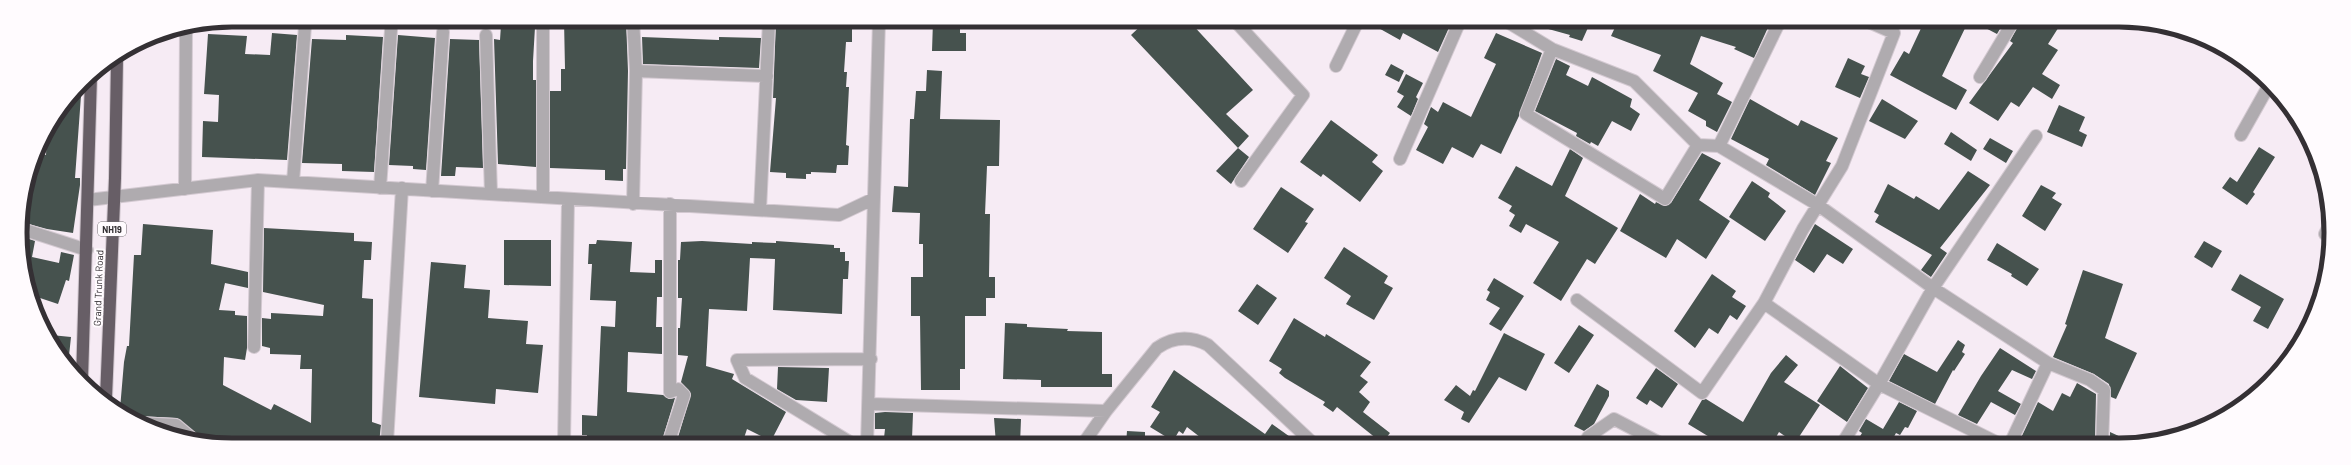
<svg xmlns="http://www.w3.org/2000/svg" width="2351" height="465" font-family="Barlow,sans-serif">
<style>
.building{fill:#46524e}
.lines{fill:none;stroke-linecap:round;stroke-linejoin:round}
.minor-casing{stroke:#d3c9d1;stroke-width:14}
.highway-casing{stroke:#d3c9d1;stroke-width:14}
.minor{stroke:#afabaf;stroke-width:12}
.highway{stroke:#675e66;stroke-width:12}
.labels{text-anchor:middle;dominant-baseline:central;stroke-width:4;stroke-linejoin:round;paint-order:stroke}
.shield{fill:#fffbfe;stroke:#716d71;stroke-width:1}
.shield-label{font-size:9px;font-weight:bold;fill:#343034}
.street-label{font-size:10px;fill:#343034;stroke:#fffbfe}
.rim{fill:none;stroke:#343034;stroke-width:5}
</style>
<rect width="100%" height="100%" fill="#f6ebf4"/>
<path class="building" d="M564 20H626L628 71 626 169H623V181L605 180V170L550 168V91H561V69H565Z
M776 21H849V26H852V42H846L844 72H847L846 87H849L846 145 849 146 848 165H837L836 173 811 172V174H806V179L786 178V173L770 172 776 98H773Z
M933 21H957V24H960V33H966V51H932Z
M1146 21H1189L1253 90 1226 114 1249 136 1238 148 1131 35Z
M1366 21H1452L1438 52 1403 33 1400 40Z
M1535 21H1591L1582 41 1569 37 1570 35 1534 25Z
M1618 21H1771L1754 58 1734 49 1736 47 1701 36 1690 64 1723 83 1717 94 1732 102 1717 132 1706 126V121L1688 111 1698 93 1653 71 1661 55 1611 36Z
M1924 22H1968L1942 76 1967 90 1956 110 1890 75 1904 51 1909 54Z
M1974 22H2004L1997 34Z
M2020 22H2062L2048 44 2058 50 2042 74 2060 85 2052 99 2033 87 2019 107 2011 102 1998 121 1969 103 2013 43 2010 41Z
M501 25 535 27 533 61V80H536V167L498 164 494 39 500 40Z
M272 33 297 35 287 160 202 157 203 121 218 122 219 95 204 94 208 34 247 36 245 54 270 55Z
M1496 33 1542 53 1519 116 1501 154 1481 144 1473 158 1452 147 1443 164 1416 150 1428 127 1424 124 1431 107 1438 112 1443 102 1471 117 1496 64 1484 58Z
M346 35 383 37 374 172 342 171V164L302 163 312 39 346 40Z
M398 35 435 38 426 170 413 169V166L389 165Z
M642 37 719 40V37L761 38 759 68 643 64Z
M450 39 479 40 483 168 456 167 455 176H441Z
M1848 58 1865 66 1861 74 1869 77 1860 98 1835 87Z
M1556 59 1570 66 1566 75 1588 86 1592 77 1632 99 1630 107 1640 114 1631 131 1612 121 1598 146 1591 142 1590 144 1576 136 1577 133 1535 111Z
M1391 64 1404 71 1399 82 1385 75Z
M927 70 942 71 940 119 1000 120 999 166H987L985 214H990L989 277H995V298H986V316H965V369H960V390H921L920 316H911V277H923V244H919L920 213 892 212 894 186 908 187 910 119H914L916 91H926Z
M1406 74 1423 83 1416 97 1418 99 1411 116 1397 107 1404 96 1397 92Z
M82 82 75 178H80V185L73 233 47 229 21 222 38 153 46 155 47 131Z
M1750 99 1798 126 1801 120 1838 138 1826 161 1831 163 1815 195 1766 165 1769 159 1731 139Z
M1882 99 1918 121 1905 139 1869 121Z
M2059 105 2085 117 2079 131 2087 135 2082 147 2047 132Z
M1331 120 1378 155 1372 162 1383 171 1360 202 1323 174 1321 177 1300 162Z
M1951 132 1977 150 1971 161 1944 144Z
M1990 138 2013 151 2006 163 1983 149Z
M2259 147 2275 157 2253 192 2255 194 2247 205 2222 188 2230 177 2237 182Z
M1238 148 1249 157 1231 184 1216 171Z
M1570 149 1583 158 1565 196 1618 228 1595 264 1587 259 1561 301 1533 283 1559 242 1526 224 1521 233 1509 226 1515 215 1509 211 1512 206 1498 198 1516 166 1552 186Z
M1702 153 1721 163 1699 200 1730 221 1706 259 1677 239 1666 258 1620 231 1640 194 1655 204 1656 202 1665 206 1671 203Z
M1968 171 1990 185 1940 248 1947 253 1931 277 1921 270 1932 255 1875 222 1879 215 1874 212 1888 184 1914 199 1916 196 1939 210Z
M1752 181 1770 193 1768 197 1786 211 1765 241 1729 217Z
M2041 185 2056 193 2052 198 2062 204 2045 231 2022 216Z
M1281 187 1314 209 1305 222 1308 223 1288 253 1253 229Z
M143 224 213 230 211 264 248 272V288L225 283 219 310 235 311V315L247 316V348L245 360 224 357 223 385 271 410 274 404 311 423 312 369H300L301 355 270 354V348L262 346V318L271 319V313L323 316 324 305 263 292 264 228 354 233V241L372 242 371 260H364L362 298 373 299 372 422 381 425 379 443H293L283 438 281 443H208L177 418 138 416 132 418 120 409 124 362 127 346H129L134 255H141Z
M1815 224 1853 249 1843 264 1827 254 1814 273 1795 260Z
M23 237 35 241 32 257 59 263 61 252 74 255 69 281 66 280 58 304 31 295Z
M504 240H551V286L504 285Z
M597 240 632 242 630 272 655 273V260H662V297H657L656 327H662V354L628 352 627 392 663 395 669 399 675 398 661 444 586 443 587 435H582V415L597 416 601 326 615 327 616 301 590 300 592 264H588L589 244H596Z
M702 241 752 244V242L776 243V241L834 245V248H840V252H845V261H849L848 279H843L842 314 773 310 775 259 750 258 747 311 709 309 706 366 734 374 732 379 786 412 771 441 747 429 742 444H676L691 394 681 382 688 356 678 355V328H680L682 298H678V260H680L681 242Z
M2204 241 2222 251 2212 268 2194 257Z
M1997 243 2039 269 2027 286 2011 276 2012 274 1987 260Z
M1344 247 1388 276 1384 283 1393 288 1374 320 1346 304 1351 296 1324 278Z
M431 262 466 265 464 288 490 290 488 318 528 321 526 344 543 345 538 393 496 389 495 404 419 397Z
M2083 270 2123 284 2105 338 2137 353 2116 399 2111 397 2109 384 2094 374 2053 357 2067 325 2065 324Z
M1712 274 1736 291 1732 297 1746 306 1737 320 1730 315 1718 334 1709 328 1695 348 1674 331Z
M2240 274 2284 299 2268 329 2253 321 2261 307 2231 290Z
M1494 278 1524 296 1501 331 1489 324 1500 308 1486 300 1490 292 1487 290Z
M1257 284 1277 298 1258 325 1238 311Z
M1294 318 1325 337 1326 334 1371 362 1360 376 1368 382 1359 392 1370 402 1363 412 1390 433 1382 443 1337 407 1333 412 1323 405 1325 402 1285 378 1279 373 1282 369 1269 361Z
M1005 323 1027 324V327L1068 329 1067 331 1102 332V374H1112V387H1041V380L1003 379Z
M1579 325 1594 335 1569 373 1554 363Z
M1504 333 1545 354 1526 391 1499 377 1469 423 1461 419 1464 412 1444 400 1456 385 1470 396 1473 390 1475 391Z
M51 335 71 337 68 365 58 347Z
M1958 340 1965 345 1962 352 1965 354 1954 371 1953 370 1935 404 1889 381 1904 354 1937 372Z
M2000 348 2036 371 2032 379 2012 370 1998 391 2021 404 2015 415 1991 402 1977 424 1958 415 1981 376Z
M1786 355 1798 365 1784 382 1820 405 1795 443 1779 432 1772 444H1721L1688 424 1702 400 1706 399 1743 422 1771 373Z
M1840 366 1868 388 1847 422 1817 401Z
M778 367 829 368 827 402 796 400 777 389Z
M1656 368 1678 384 1662 408 1650 400 1647 405 1636 398Z
M1174 370 1265 434 1272 424 1300 444H1209L1187 427 1183 434 1179 431 1173 441 1150 427 1160 412 1151 407Z
M2077 383 2096 394 2095 441 2092 440 2090 444 2074 439 2072 444H2022L2019 442 2038 402 2053 411 2062 393 2070 397Z
M1597 384 1609 391V396L1594 424 1584 431 1574 426Z
M1899 402 1917 411 1908 428 1905 427 1900 435 1896 433 1890 444 1881 438 1877 444H1869L1859 438 1862 433 1859 431 1866 419 1883 429Z
M885 412 913 413 912 439 884 438 885 429H875V413Z
M994 418 1021 419 1020 444H996Z
M1127 431 1145 432V444H1126Z
M2110 432 2136 444 2110 445Z"/>
<g class="lines">
<defs>
<path id="minor" d="M633 20 636 71 633 204
M1235 21 1303 95 1241 181
M1506 21 1552 49 1634 81 1698 145 1719 146 1818 205 1933 288 2048 363 2010 444
M486 35 491 194
M1552 49 1526 114 1665 199 1698 145
M1336 66 1358 21
M636 71 767 76
M1980 77 2013 22
M2241 135 2268 87
M1719 146 1780 21
M1400 159 1460 21
M293 182 305 26
M380 188 391 30
M185 189 186 29
M432 191 443 32
M543 197V20
M88 200 258 180 839 215 873 199
M760 210 769 21
M22 229 87 250
M2325 234 2327 230
M1577 300 1702 393 1764 303 1803 229 1842 166 1894 33 1869 22
M1764 303 1879 384 1933 288 2036 136
M254 347 258 180
M2048 363 2090 380 2104 390 2102 445
M870 404 1106 411
M138 423 176 425 194 440
M387 443 402 188
M564 443 568 199
M668 444 684 395 678 389 670 392V204
M853 444 745 378 737 360 871 359
M867 444 879 21
M1083 444 1106 411 1157 348C1174 336 1191 336 1208 345L1314 444
M1586 444 1588 437 1614 419 1662 444
M1842 444 1879 384 2000 444"/>
<path id="highway" d="M82 380 91 76
M106 398 115 178 117 59"/>
</defs>
<use href="#minor" class="minor-casing"/>
<use href="#highway" class="highway-casing"/>
<use href="#minor" class="minor"/>
<use href="#highway" class="highway"/>
</g>
<g class="labels">
<rect class="shield" x="98" y="222" width="28" height="14" rx="3"/>
<g class="shield-label">
<text x="112" y="229">NH19</text>
</g>
<g class="street-label">
<text transform="translate(98 288) rotate(-88)">Grand Trunk Road</text>
</g>
</g>
<path d="M0 0H2351V465H0ZM232 27H2119A205 205 0 0 1 2324 232V233A205 205 0 0 1 2119 438H232A205 205 0 0 1 27 233V232A205 205 0 0 1 232 27Z" fill="#fffbfe" fill-rule="evenodd"/>
<path class="rim" d="M232 27H2119A205 205 0 0 1 2324 232V233A205 205 0 0 1 2119 438H232A205 205 0 0 1 27 233V232A205 205 0 0 1 232 27Z"/>
</svg>
